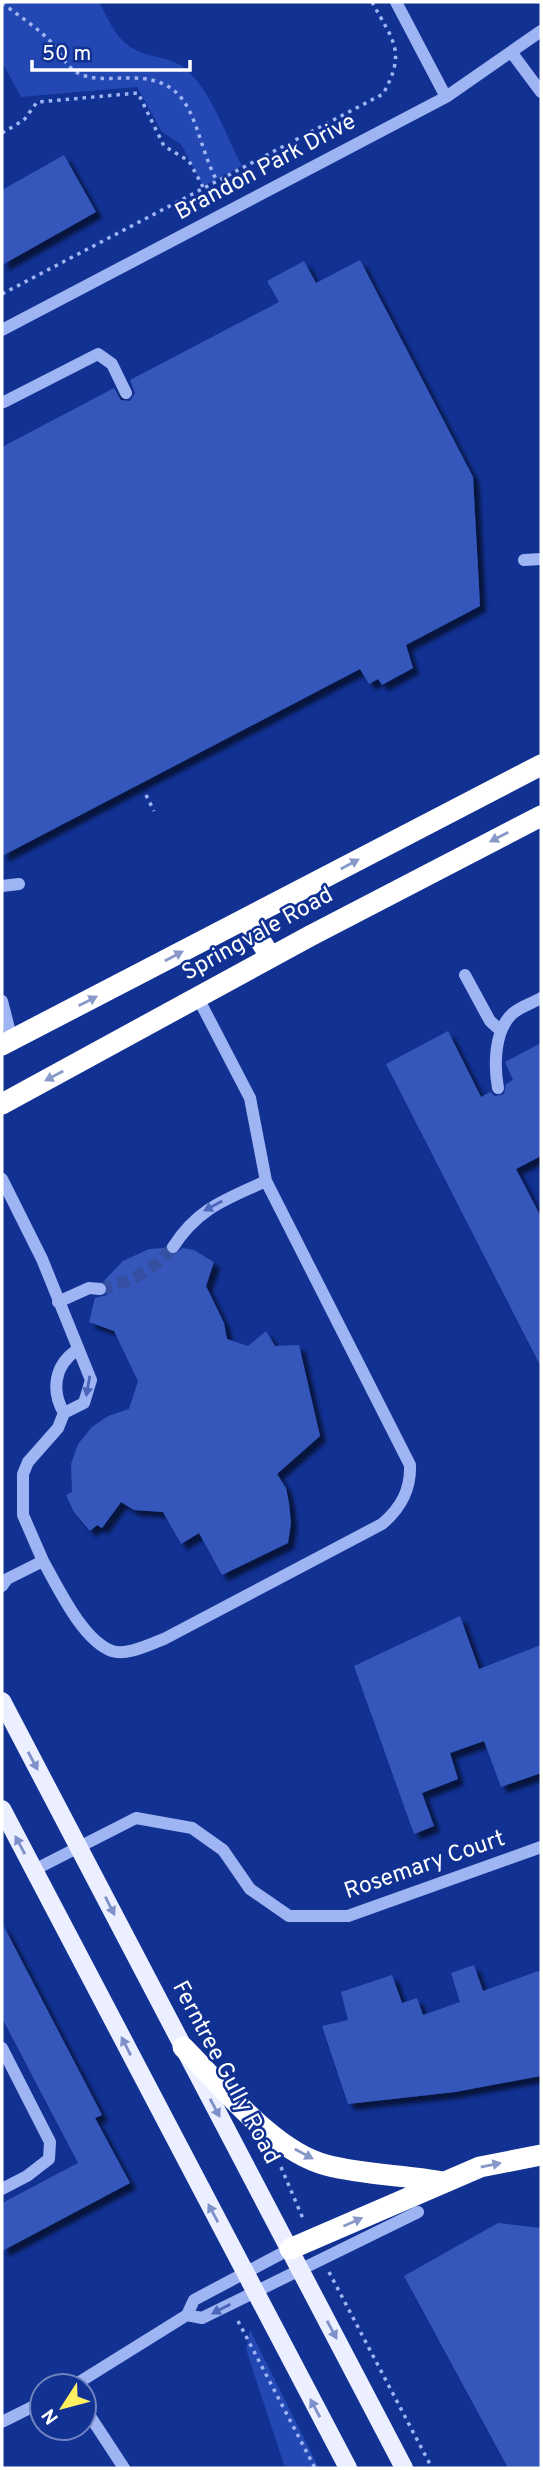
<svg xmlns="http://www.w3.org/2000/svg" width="543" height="2470" font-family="Overpass,sans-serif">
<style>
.green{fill:#2348b3}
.building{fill:#3557bb;filter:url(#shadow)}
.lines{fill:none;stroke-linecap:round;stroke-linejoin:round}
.minor-tunnel{stroke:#3550a3;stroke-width:12;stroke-dasharray:12 6;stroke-linecap:butt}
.path{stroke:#9fb4f3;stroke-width:3.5;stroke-dasharray:3.5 5;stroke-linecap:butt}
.minor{stroke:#9fb4f3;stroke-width:12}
.major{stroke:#ebefff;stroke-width:18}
.highway{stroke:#fff;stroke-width:21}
.oneway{fill:#8898c9}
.oneway2{fill:#4a65b9}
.oneway3{fill:#7e90c9}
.labels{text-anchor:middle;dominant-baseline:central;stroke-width:5;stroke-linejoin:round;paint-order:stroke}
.street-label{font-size:23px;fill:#fff;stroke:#113193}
</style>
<defs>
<filter id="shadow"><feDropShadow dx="6" dy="6" stdDeviation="2" flood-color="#0009"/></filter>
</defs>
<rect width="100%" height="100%" fill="#113193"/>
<path class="green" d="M2 2H99C108 18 116 40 134 49 152 59 173 56 188 71 213 95 226 136 242 166L203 186 181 144 162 132 137 87 21 97 2 62Z
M250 2330 319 2468H285L246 2349Z"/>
<path class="building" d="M64 155 96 212 2 265V190Z
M360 260 473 477 480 606 406 645 413 668 382 685 378 679 369 684 360 669 2 856V447L114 388 121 400 130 401 135 393 130 380 279 302 267 281 304 261 316 283Z
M448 1031 481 1097 490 1092 495 1096 504 1094 506 1084 513 1080 505 1062 541 1043V1156L516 1169 541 1217V1367L386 1064Z
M164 1248 171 1256 183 1248 194 1250 214 1262 206 1286 224 1323 227 1339 248 1346 266 1331 275 1346 299 1345 320 1436 277 1474 286 1488 289 1503 291 1523 288 1543 222 1575 199 1533 181 1544 163 1512 134 1510 121 1502 102 1528 97 1525 90 1531 74 1512 66 1495 72 1492 71 1464 78 1444 92 1427 108 1416 129 1409 138 1381 114 1331 89 1322 95 1298 107 1295 108 1286 104 1281 123 1261 149 1249Z
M460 1616 479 1669 541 1645V1773L501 1787 484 1741 450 1753 458 1779 422 1793 434 1826 414 1834 354 1666Z
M2 1923 102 2115 95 2118 130 2183 2 2251V2203L78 2163 2 2018Z
M474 1965 483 1991 541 1970V2076L455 2092 348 2104 322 2026 348 2020 341 1992 392 1975 402 2003 417 1998 423 2015 460 2002 451 1973Z
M498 2223 541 2228V2468H508L404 2276Z"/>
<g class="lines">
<path class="minor-tunnel" d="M100 1289C129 1283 154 1270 173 1247"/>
<path class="path" d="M2 3C18 15 38 28 52 43 60 52 65 65 76 72 91 81 111 78 128 78 198 76 191 131 216 179
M2 133 24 120 37 102 138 93 164 146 189 161 203 187
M2 294 383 94C407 51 393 41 372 2
M146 795 154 811
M281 2167 304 2221
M329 2272 432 2468
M238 2321 315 2468"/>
<path class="minor" d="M396 2 446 97
M512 53 541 92
M2 330 446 97 541 31
M4 402 98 354 112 364 126 393
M524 560 541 559
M2 886 19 884
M465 975 490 1021 501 1031
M2 1001 12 1040
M498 1088C494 1066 494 1031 512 1014 519 1007 533 1003 541 998
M2 1179 42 1259 91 1380 84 1403 64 1413 58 1428 28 1462 23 1474V1515L43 1561
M173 1247C198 1208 225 1200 266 1181
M58 1302 89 1288 100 1289
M64 1413C51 1391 54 1365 77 1350
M2 1586 7 1579 43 1561C58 1587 82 1640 112 1651 127 1656 150 1644 164 1639L382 1524C401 1508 411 1490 410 1465L266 1181 250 1098 198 998
M34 1870 136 1818 192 1828 223 1850 250 1889 289 1916H348L541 1847
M2 2048 50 2142 49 2159 27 2176 2 2189
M187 2315 202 2318 418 2212
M73 2386 187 2315 194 2300 290 2249
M84 2407 124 2468
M2 2422 42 2402"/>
<path class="major" d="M2 1701 404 2468
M2 1809 348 2468"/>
<path class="highway" d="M246 919 271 957
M2 1045 541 765
M2 1104 310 936 541 816
M183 2047C221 2085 274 2152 326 2165 364 2175 405 2175 443 2182
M290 2249 480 2167 541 2155"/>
</g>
<defs><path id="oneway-solid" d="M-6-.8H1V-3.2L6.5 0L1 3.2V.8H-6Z" transform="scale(1.75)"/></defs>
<g class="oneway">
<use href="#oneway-solid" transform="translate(499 837) rotate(153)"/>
<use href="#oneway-solid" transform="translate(350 864) rotate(-28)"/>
<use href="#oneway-solid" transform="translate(174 956) rotate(-28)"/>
<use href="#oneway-solid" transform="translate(88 1001) rotate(-27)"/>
<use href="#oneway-solid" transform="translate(54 1076) rotate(152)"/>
<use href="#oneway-solid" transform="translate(304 2154) rotate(28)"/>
<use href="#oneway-solid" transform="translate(491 2165) rotate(-12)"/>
<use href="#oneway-solid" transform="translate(353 2222) rotate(-24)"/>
</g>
<g class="oneway2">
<use href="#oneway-solid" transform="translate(213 1206) rotate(152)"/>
<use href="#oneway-solid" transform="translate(88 1386) rotate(100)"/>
<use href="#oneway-solid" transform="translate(221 2309) rotate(153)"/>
</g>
<g class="oneway3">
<use href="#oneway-solid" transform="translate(33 1761) rotate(62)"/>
<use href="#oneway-solid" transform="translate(20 1845) rotate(-118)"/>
<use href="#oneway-solid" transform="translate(110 1906) rotate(63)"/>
<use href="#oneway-solid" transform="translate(126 2046) rotate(-117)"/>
<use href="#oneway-solid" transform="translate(215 2108) rotate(62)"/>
<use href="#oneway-solid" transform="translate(213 2213) rotate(-118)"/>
<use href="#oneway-solid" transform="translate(332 2330) rotate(62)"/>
<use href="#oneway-solid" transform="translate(315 2408) rotate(-118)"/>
</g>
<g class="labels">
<g class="street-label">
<text transform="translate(266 168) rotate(-28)">Brandon Park Drive</text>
<text transform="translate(258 935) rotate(-29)">Springvale Road</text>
<text transform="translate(425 1866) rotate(-19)">Rosemary Court</text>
<text transform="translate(225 2073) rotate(62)">Ferntree Gully Road</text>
</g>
</g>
<rect width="543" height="2470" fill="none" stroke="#ffffff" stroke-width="7"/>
<g transform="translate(63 2407) rotate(234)"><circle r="33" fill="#113193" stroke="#7083be" stroke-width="2"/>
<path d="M0-5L12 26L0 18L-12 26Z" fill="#fff061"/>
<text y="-10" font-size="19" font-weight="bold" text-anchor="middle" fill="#ffffff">N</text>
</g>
<path d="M32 60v10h158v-10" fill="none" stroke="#ffffff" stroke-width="3.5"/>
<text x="42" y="60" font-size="21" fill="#ffffff" stroke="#113193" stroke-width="5" paint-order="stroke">50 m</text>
</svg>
